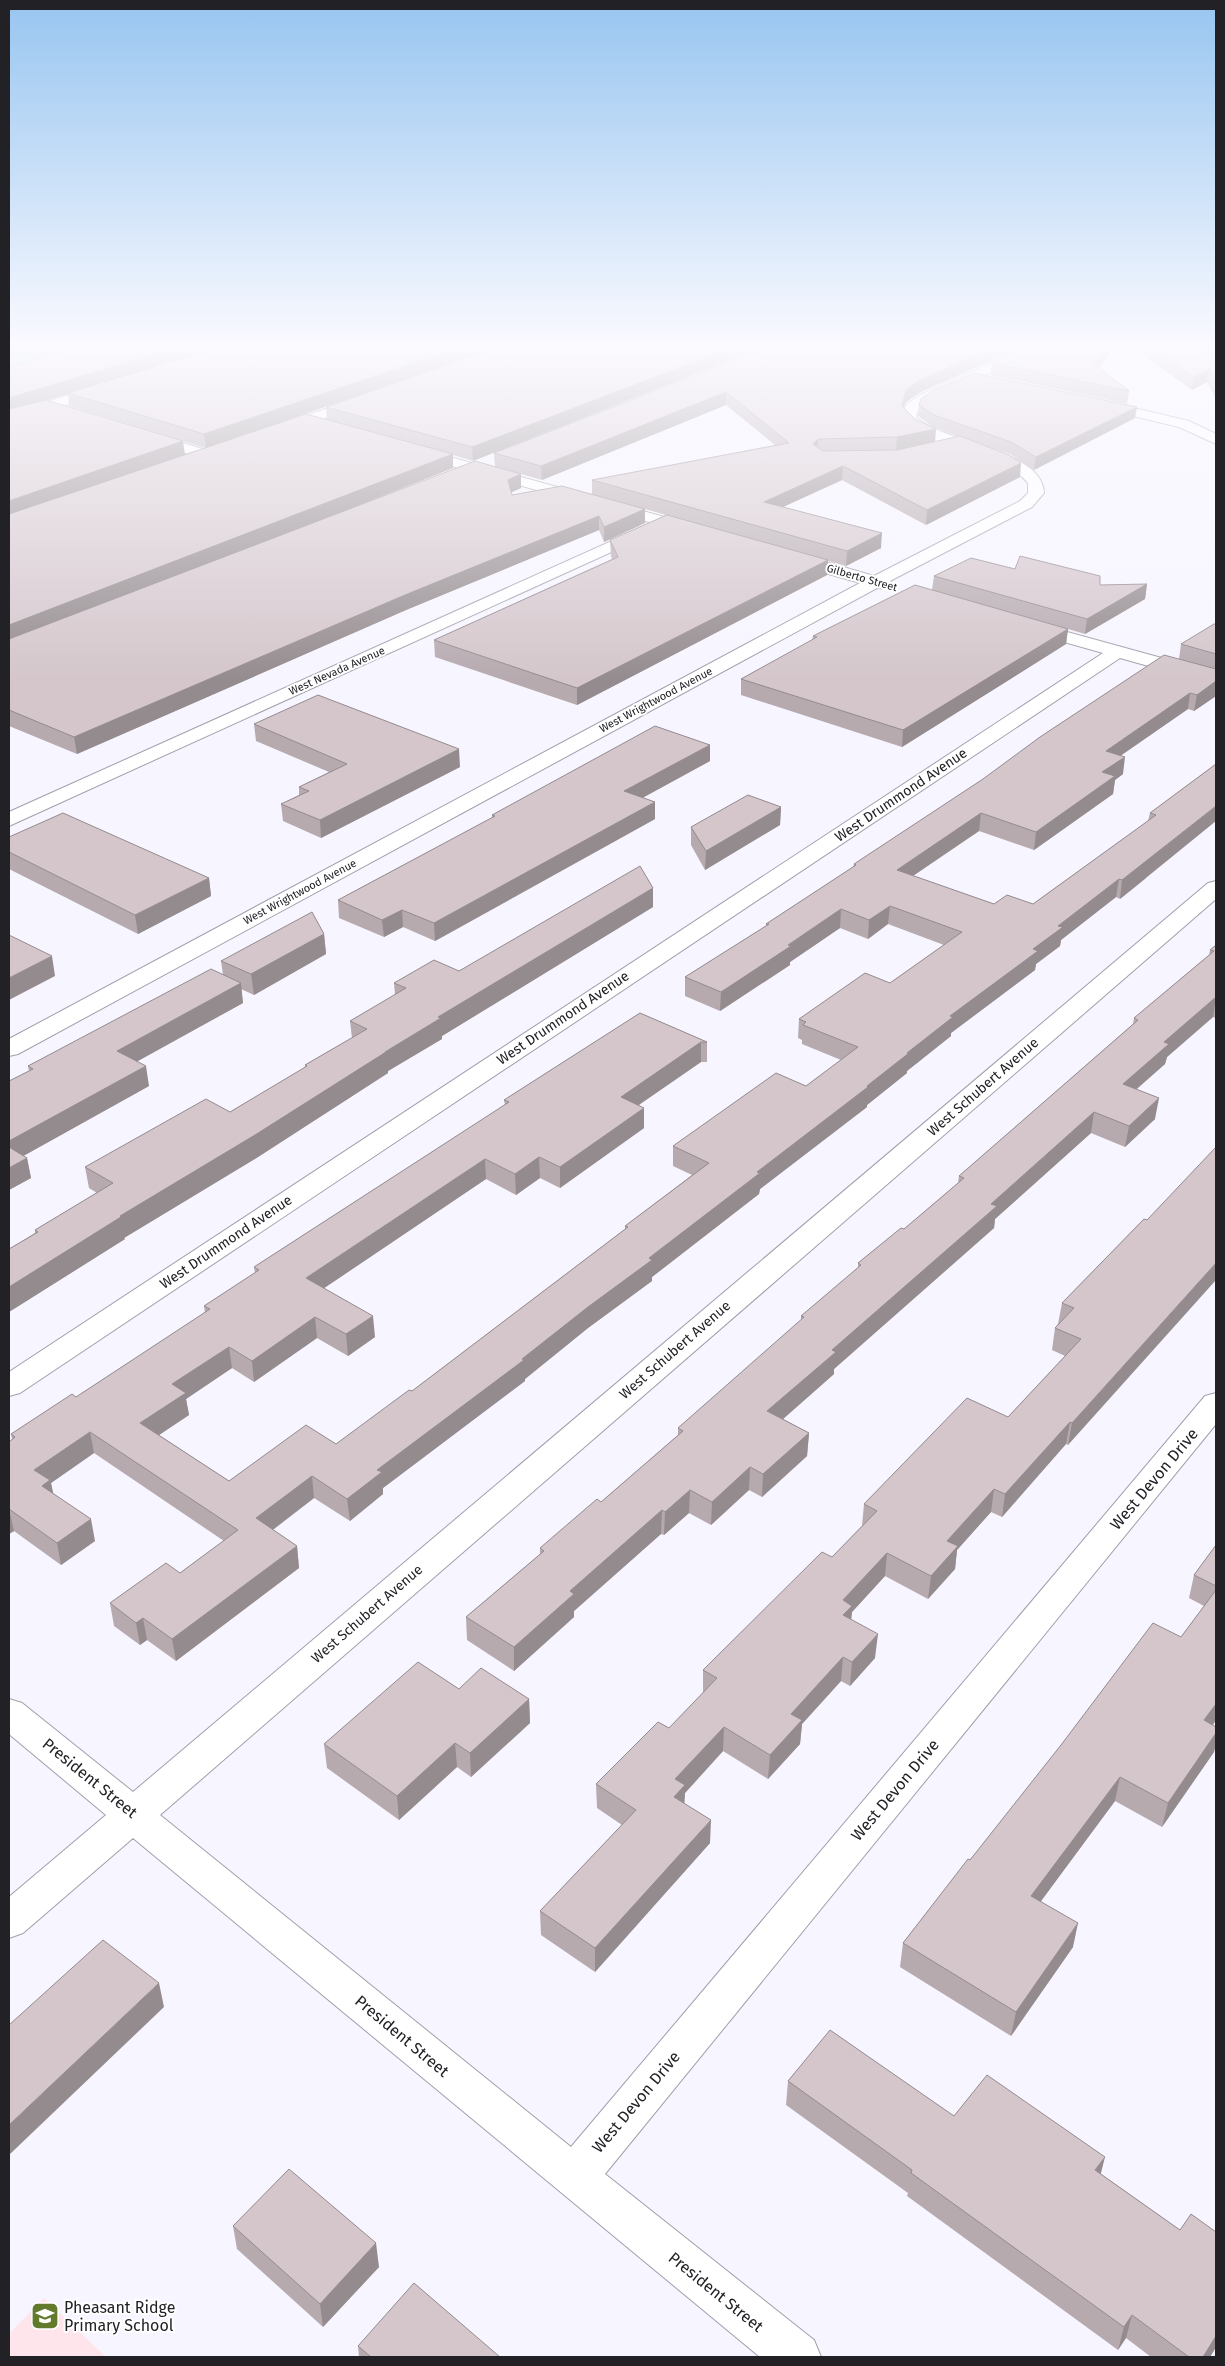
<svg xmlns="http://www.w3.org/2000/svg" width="1225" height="2366" font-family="'Fira Sans',sans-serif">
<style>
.education{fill:#fee5ec}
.green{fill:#97d7ab}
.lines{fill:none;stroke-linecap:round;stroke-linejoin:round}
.minor-casing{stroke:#a19fab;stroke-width:2}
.minor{fill:#fff;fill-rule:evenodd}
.wall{fill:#b6aaaf;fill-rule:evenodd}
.shaded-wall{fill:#948b8e}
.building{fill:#d4c6cb;stroke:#948b8e}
.labels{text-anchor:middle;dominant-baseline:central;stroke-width:4;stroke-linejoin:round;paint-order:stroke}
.far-street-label{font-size:11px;fill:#222126;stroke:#fff}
.street-label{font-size:14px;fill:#222126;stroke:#fff}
.near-street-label{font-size:16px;fill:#222126;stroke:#fff}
.near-poi-label{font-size:16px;fill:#222126;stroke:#fff;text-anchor:start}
</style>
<rect width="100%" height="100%" fill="#f7f5ff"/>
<path class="education" d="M44 2298 106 2357H9V2334Z"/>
<path class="green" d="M9 350H74L9 369Z"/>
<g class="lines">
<defs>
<path id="minor" d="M1021 350H1038L930 401 918 410 916 417C944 444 1043 449 1044 493L1032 507 890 581 893 585 890 589 877 588 18 1054 9 1056V1039L860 583 787 562 785 558 787 554H799L874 576 1020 501 1028 493V483C997 447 927 454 902 418L906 405 920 395Z
M103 385 110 389 108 392 9 422V413Z
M362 397 369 401 367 404 287 431H277L275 428 277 425Z
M1100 400 1189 421 1216 434V444L1179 427 1095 407 1093 404Z
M149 433 213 452 216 455 208 460 144 440 142 437 144 434Z
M418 448 700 527 702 530 700 533H688L413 455 411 452Z
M645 526 651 528 653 531 651 534 9 826V812Z
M1031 622 1216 673V685L1120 658 20 1393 9 1396V1372L1103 653 1025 631 1022 627 1025 623Z
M1216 881V899L160 1815 571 2147 1205 1396 1216 1393V1424L605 2174 814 2340 821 2357H760L133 1838 23 1933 9 1938V1897L106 1815 9 1734V1699L22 1703 133 1792 1208 883Z"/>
</defs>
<use href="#minor" class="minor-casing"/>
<use href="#minor" class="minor"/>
</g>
<path class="wall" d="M489 350 281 422 327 420 326 407 491 350 473 461 453 455V468L337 514 521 474V488L511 492 512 495 592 494V480L775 445 726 405 542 480 495 467 494 453 761 350 919 393 905 403 904 408 935 442 959 437 933 427 918 416 919 405 1135 418 1034 470 1010 454 977 443 1020 477 926 525 842 480 783 507 881 548 846 566 828 561 827 575 577 705 435 657 434 640 612 559 611 556 610 540 666 515 645 509V523L604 542 599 530 406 610 77 754 9 726V367ZM68 394 69 406 205 448 185 454 47 400Z
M1113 350 1099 368 1129 391 1127 404 991 375 992 363Z
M1137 350H1216V399L1207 382 1192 390Z
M1015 569 1100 585 1147 584 1145 599 1085 634 1068 629 1066 644 902 747 741 695V679L812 640 813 636 932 590 934 576Z
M1216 624V696L1194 711 1188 709 1121 755 1123 774 1115 780 1113 794 1034 850 979 831 913 876 994 904H1033L1148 821 1150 813 1216 764 1145 879 1120 899 1116 897 1061 940 1060 946 1036 964 1035 970 951 1033V1036L907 1071V1073L867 1105V1107L760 1189 759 1194 652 1277V1281L588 1328 525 1379V1381L383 1488V1494L350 1521 314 1498 273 1530 297 1546 299 1568 176 1661 147 1640 140 1645 114 1626 110 1603 180 1573 224 1541 94 1453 51 1483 53 1493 95 1541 61 1565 14 1531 9 1534V1442L12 1439 11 1434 76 1397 205 1313 204 1306 255 1273 254 1267 505 1105 504 1100 640 1013 707 1042V1062H701L639 1105 644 1128 560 1188 540 1178 516 1195 486 1179 324 1288 375 1337 348 1356 317 1338 254 1382 232 1368 186 1399 189 1415 159 1435 229 1481 336 1444 412 1391 625 1229V1226L692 1175 673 1166V1146L806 1086 841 1060 802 1044V1040L798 1038 799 1019 890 983 944 945 888 924 868 939 840 928 790 962V965L720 1011 685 996V977L766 926V924L853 867 854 864 1179 659 1181 644Z
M254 724 460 767 321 838 283 821 281 804 299 795V787L329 772 256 741Z
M710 745V761L642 798 655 802V819L435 941 403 927 384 937 339 918 338 900 492 818V815Z
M781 807 780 825 705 870 691 845V827Z
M9 837 209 878 211 896 138 934 9 869Z
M653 888V907L442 1036V1039L388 1071V1073L258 1157 124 1238 125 1239 9 1312V1249L35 1233V1230L97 1193 89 1188 85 1167 230 1112 305 1068V1065L352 1038 350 1021 395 995 394 983 459 971Z
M324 934 326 954 254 995 241 989 243 1003 137 1061 149 1086 23 1156 27 1158 31 1178 9 1190V1081L29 1071 28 1066 223 975 221 961Z
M1216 945V1018L1213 1017 1167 1057 1165 1064 1137 1089 1155 1119 1125 1147 1091 1133 995 1219 994 1228 834 1369V1374L783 1419 809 1433 807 1456 762 1497 749 1490 711 1525 689 1513 664 1535 661 1534 574 1611V1617L514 1671 467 1640 466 1617 540 1554V1548L601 1502 678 1435V1428L801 1321V1316L858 1268V1263L904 1229 958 1183 959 1176 1133 1024 1134 1018 1209 955 1210 950Z
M1144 1219 1068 1445 1066 1444 1002 1517 991 1512 957 1550 955 1569 928 1599 885 1576 852 1612 851 1620 875 1658 850 1686 841 1681 802 1724 800 1744 768 1779 723 1751 685 1793 684 1803 710 1843 595 1972 541 1935 540 1911 622 1825 597 1808 596 1784 669 1728 703 1693V1670L832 1557 862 1526 864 1504 1008 1417 1065 1356 1052 1350 1055 1328 1058 1324 1062 1303Z
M1216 1545V1720L1213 1725 1216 1727V1743L1214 1752 1162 1827 1115 1801 1041 1901 1073 1947 1011 2036 900 1967 903 1943 970 1860 1181 1637 1204 1606 1189 1598 1194 1575Z
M459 1689 529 1699 530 1723 471 1777 457 1767 399 1820 327 1768 324 1744Z
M788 2081 954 2116 1101 2174 1180 2230 1216 2232V2347L1210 2357H1151L1126 2338 1118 2350 907 2196 908 2193 786 2105Z
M233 2226 379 2267 323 2327 237 2249Z
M358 2346 500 2357H359Z"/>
<path class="shaded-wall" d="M168 350H211L9 412V398Z
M452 350H489L206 448 204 434Z
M726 350H757L473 461 472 447Z
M989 350H1016L919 393 905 403 901 419 902 406 906 390 920 380Z
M1105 350H1113L1092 377 1094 364Z
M1209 369 1207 382 1192 390 1194 377Z
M726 392V405L542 480 541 466Z
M1137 407 1135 418 1034 470 1036 457Z
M936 429 935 443 896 450 897 437Z
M818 439 817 453 813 444Z
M183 441 185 455 9 516V501Z
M453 454V468L9 642V625Z
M1021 463 1020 477 926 525 927 510Z
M843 466 842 480 763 516 764 502Z
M521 474V488L508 494V480Z
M645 509V523L604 542V527Z
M599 516V530L406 610 77 754 74 737 405 595Z
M882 533 881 548 846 566 847 551Z
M828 560 827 575 577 705V688Z
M1147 584 1145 599 1085 634 1087 619Z
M1068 629 1066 644 902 747 903 730Z
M1216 681V696L1194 711 1197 695Z
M1190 693 1188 709 1103 768 1106 751Z
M710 745V761L624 808V791Z
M459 749 460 767 321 838 320 820Z
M1125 757 1123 774 1115 780 1113 794 1034 850 1036 832 1102 772Z
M655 802V819L435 941 434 923Z
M1216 806V821L1120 899 1122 880Z
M781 807 780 825 705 870 706 851Z
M981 813 979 831 895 888 897 870Z
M209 878 211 896 138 934 135 915Z
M1119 879 1116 897 1061 940 1060 946 1036 964 1035 970 951 1033V1036L907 1071V1073L867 1105V1107L760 1189 759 1194 652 1277V1281L588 1328 525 1379V1381L383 1488V1494L350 1521 347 1499 377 1470 522 1359 757 1172 867 1086 950 1016 1033 949 1058 926Z
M653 888V907L442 1036V1039L388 1071V1073L258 1157 124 1238 125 1239 9 1312V1287L120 1216 385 1052 438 1017Z
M890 906 888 924 868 939 869 920Z
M841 909 840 928 790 962V965L720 1011 721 992Z
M402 910 403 927 384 937 382 920Z
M324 934 326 954 254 995 251 974Z
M52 956 55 976 9 1000V978Z
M241 983 243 1003 120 1071 117 1051Z
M1216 997 1213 1017 1167 1057 1165 1064 1119 1104 1123 1084 1164 1042Z
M701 1042V1062L621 1117V1097Z
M146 1066 149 1086 9 1164V1141Z
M1159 1098 1155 1119 1125 1147 1129 1126Z
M644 1108V1128L560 1188V1167Z
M1094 1112 1091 1133 995 1219 994 1228 834 1369V1374L766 1434 767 1411 832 1350 991 1204Z
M539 1157 540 1178 516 1195 515 1174Z
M27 1158 31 1178 9 1190V1168Z
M485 1159 486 1179 308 1299 306 1278Z
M1216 1263V1280L1068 1445 1072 1423Z
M373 1316 375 1337 348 1356 346 1334Z
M315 1317 317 1338 254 1382 252 1361Z
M229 1347 232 1368 186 1399 189 1415 144 1445 140 1423 172 1384Z
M1070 1422 1066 1444 1002 1517 1005 1494Z
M90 1432 94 1453 51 1483 55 1502 47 1508 34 1470Z
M809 1433 807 1456 762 1497 763 1474Z
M750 1467 749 1490 711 1525 712 1502Z
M312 1476 314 1498 259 1540 256 1518Z
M994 1489 991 1512 957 1550 955 1569 928 1599 931 1576 947 1541Z
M690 1490 689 1513 664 1535 665 1512Z
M9 1509 14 1531 9 1534Z
M662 1510 661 1534 574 1611V1617L514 1671V1647L570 1591Z
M91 1519 95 1541 61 1565 57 1543Z
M297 1546 299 1568 176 1661 172 1639Z
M887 1553 885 1576 852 1612 850 1629 841 1639 843 1600Z
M143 1618 147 1640 140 1645 136 1623Z
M878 1634 875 1658 850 1686 852 1662Z
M843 1657 841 1681 802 1724 800 1744 768 1779 770 1755 791 1714Z
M529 1699 530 1723 471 1777 470 1753Z
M1216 1704V1720L1199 1744 1204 1720Z
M724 1727 723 1751 685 1793 684 1809 674 1797 675 1779Z
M1216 1733V1743L1214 1752 1162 1827 1168 1803Z
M455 1743 457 1767 399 1820 397 1796Z
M1120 1777 1115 1801 1027 1920 1031 1896Z
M711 1820 710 1843 595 1972V1948Z
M1078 1923 1073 1947 1011 2036 1016 2012Z
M159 1983 164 2007 9 2155V2125Z
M1105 2157 1099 2181 1095 2170Z
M376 2243 379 2267 323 2327 320 2304Z
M1132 2315 1126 2338 1118 2350 1124 2327Z
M1216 2336V2347L1210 2357H1203Z"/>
<path class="building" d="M67 350H168L9 398V367Z
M210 350H452L204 434 68 393Z
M491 350H726L472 447 326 407Z
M761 350H989L920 380 906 390 902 406 915 419 936 429 897 437 818 439 813 444 823 451 897 450 960 436 1009 455 1021 463 927 510 843 466 764 502 882 533 847 551 592 480 789 443 726 392 541 466 494 453Z
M1017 350H1105L1094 364 1129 391 992 363Z
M1156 350H1198L1216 354V382L1209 369 1194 377Z
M974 373 1137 407 1036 457 1011 442 934 415 919 405 921 399 932 391Z
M46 400 183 441 9 501V409Z
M306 414 453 454 9 625V514Z
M475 461 521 474 508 480 512 495 562 486 645 509 604 527 599 516 405 595 74 737 9 710V639Z
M667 515 828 560 577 688 434 640 618 557 610 540Z
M1020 556 1100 576V585L1147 584 1087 619 934 576 971 558 1015 569Z
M915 585 1068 629 903 730 741 679 817 637 813 636Z
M1214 624H1216V654L1181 644Z
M1164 655 1216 669V681L1197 695 1190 693 1106 751 1125 757 1102 772 1115 776 1036 832 981 813 897 870 994 904 1007 895 1033 904 1156 815 1150 813 1216 764V806L1122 880 1119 879 1058 926 1063 927 1033 949 1038 951 950 1016 953 1017 907 1053H909L867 1086 868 1087 757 1172 760 1173 649 1258 652 1260 588 1307 522 1359 524 1360 377 1470 382 1472 347 1499 312 1476 256 1518 297 1546 172 1639 143 1618 136 1623 110 1603 166 1563 180 1573 238 1530 90 1432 34 1470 50 1480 42 1486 91 1519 57 1543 9 1509V1442L15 1437 11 1434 72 1394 76 1397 210 1309 204 1306 259 1270 254 1267 509 1102 504 1100 640 1013 707 1042H701L621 1097 644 1108 560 1167 539 1157 515 1174 485 1159 306 1278 373 1316 346 1334 315 1317 252 1361 229 1347 172 1384 186 1393 140 1423 229 1481 306 1425 336 1444 409 1390 412 1391 628 1227 625 1226 709 1163 673 1146 776 1073 806 1086 858 1047 803 1025 806 1022 799 1019 865 973 890 983 962 932 890 906 869 920 841 909 788 945 791 946 721 992 685 977 769 924H766L856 865 854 864 983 779 1040 737Z
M318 695 459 749 320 820 281 804 309 791 299 787 347 764 254 724Z
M655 726 710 745 624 791 655 802 434 923 402 910 382 920 338 900 495 816 492 815Z
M748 795 781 807 706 851 691 827Z
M63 813 209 878 135 915 9 852V837Z
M640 866 653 888 438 1017 441 1018 385 1052H386L255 1135 120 1216 121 1217 9 1287V1249L38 1232 35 1230 113 1183 85 1167 206 1099 230 1112 307 1066 305 1065 367 1029 350 1021 406 988 394 983 434 960 459 971Z
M312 912 324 934 251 974 221 961Z
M9 935 52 956 9 978Z
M1216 945V997L1164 1042 1169 1044 1123 1084 1159 1098 1129 1126 1094 1112 991 1204 997 1206 832 1350 836 1352 767 1411 809 1433 763 1474 750 1467 712 1502 690 1490 665 1512 662 1510 570 1591 574 1594 514 1647 466 1617 544 1551 540 1548 597 1499 601 1502 683 1431 678 1428 804 1317 801 1316 861 1265 858 1263 901 1228 904 1229 964 1178 959 1176 1138 1020 1134 1018 1214 951 1210 950Z
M211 969 241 983 117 1051 146 1066 9 1141V1081L33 1069 28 1066Z
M9 1147 27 1158 9 1168Z
M1216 1147V1263L1072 1423 1070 1422 1005 1494 994 1489 947 1541 958 1546 931 1576 887 1553 843 1600 852 1606 843 1615 878 1634 852 1662 843 1657 791 1714 802 1720 770 1755 724 1727 675 1779 685 1785 674 1797 711 1820 595 1948 540 1911 636 1810 596 1784 658 1722 669 1728 717 1678 703 1670 822 1552 832 1557 877 1511 864 1504 967 1398 1008 1417 1081 1339 1055 1328 1074 1308 1062 1303 1144 1219 1147 1220Z
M1216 1545V1586L1194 1575Z
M1216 1590V1704L1204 1720 1216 1727V1733L1168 1803 1120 1777 1031 1896 1078 1923 1016 2012 903 1943 968 1859 970 1860 1061 1745 1153 1623 1181 1637Z
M418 1662 459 1689 481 1668 529 1699 470 1753 455 1743 397 1796 324 1744Z
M103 1940 159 1983 9 2125V2025Z
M830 2030 954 2116 987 2075 1105 2157 1095 2170 1180 2230 1191 2214 1216 2232V2336L1203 2357H1189L1132 2315 1124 2327 911 2173 912 2170 788 2081Z
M289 2169 376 2243 320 2304 233 2226Z
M414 2283 500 2357H371L358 2346Z"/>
<linearGradient id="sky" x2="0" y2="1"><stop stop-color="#97c5f0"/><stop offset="0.51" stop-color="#fbfaff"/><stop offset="1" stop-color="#fbfaff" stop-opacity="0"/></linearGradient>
<rect width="1225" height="681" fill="url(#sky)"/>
<defs>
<symbol id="school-square" viewBox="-11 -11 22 22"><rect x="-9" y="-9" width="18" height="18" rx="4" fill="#617a2c" stroke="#fff"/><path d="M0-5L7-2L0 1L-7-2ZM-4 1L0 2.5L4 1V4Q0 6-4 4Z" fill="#fff"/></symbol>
</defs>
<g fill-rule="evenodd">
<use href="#school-square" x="29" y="2300" width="32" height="32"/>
</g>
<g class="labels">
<g class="far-street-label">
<text transform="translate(862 578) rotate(16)">Gilberto Street</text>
<text transform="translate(337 671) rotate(-24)">West Nevada Avenue</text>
<text transform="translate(656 700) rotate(-28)">West Wrightwood Avenue</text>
<text transform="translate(300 892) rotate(-28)">West Wrightwood Avenue</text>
</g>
<g class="street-label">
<text transform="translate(901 795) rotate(-34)">West Drummond Avenue</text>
<text transform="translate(563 1018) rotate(-34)">West Drummond Avenue</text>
<text transform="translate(983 1087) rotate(-41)">West Schubert Avenue</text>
<text transform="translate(226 1242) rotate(-34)">West Drummond Avenue</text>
<text transform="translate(675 1350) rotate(-41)">West Schubert Avenue</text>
<text transform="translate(367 1614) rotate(-41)">West Schubert Avenue</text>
</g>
<g class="near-street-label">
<text transform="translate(1154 1479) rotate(-50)">West Devon Drive</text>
<text transform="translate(90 1778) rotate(39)">President Street</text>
<text transform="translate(895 1790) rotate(-50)">West Devon Drive</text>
<text transform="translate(402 2036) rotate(40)">President Street</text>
<text transform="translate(636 2102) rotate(-50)">West Devon Drive</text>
<text transform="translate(716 2292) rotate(39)">President Street</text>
</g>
<g class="near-poi-label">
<text x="64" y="2307">Pheasant Ridge<tspan x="64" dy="18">Primary School</tspan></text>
</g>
</g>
<rect width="1225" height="2366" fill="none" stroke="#222126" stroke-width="20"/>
</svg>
